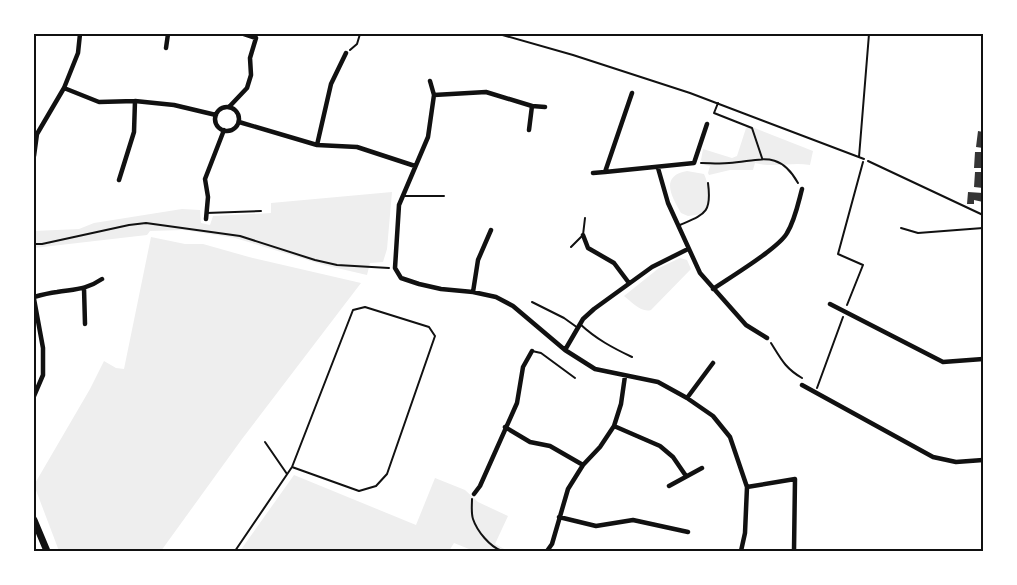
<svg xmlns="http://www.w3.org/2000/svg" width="1017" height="585" font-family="Barlow,sans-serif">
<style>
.green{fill:#eee}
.building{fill:#353535}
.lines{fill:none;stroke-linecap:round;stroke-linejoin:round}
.path{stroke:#111;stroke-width:2}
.service{stroke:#111;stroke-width:2}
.minor{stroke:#111;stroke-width:4.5}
.primary{stroke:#111;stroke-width:7}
.neatline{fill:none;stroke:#111;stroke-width:2}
</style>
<rect width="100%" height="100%" fill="#fff"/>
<path class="green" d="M747 125 813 151 810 165C791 162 774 168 755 163L753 170H730L709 175 708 173 710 166 705 165 701 160 703 149 732 158 737 156Z
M687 171 704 174C708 182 711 199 707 207 706 210 704 212 702 214L688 216 681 213C672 197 659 176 687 171Z
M392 192 387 249 383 262 370 263 367 275 324 265 235 238 184 230 150 231 147 235 34 248V231L79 229 94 223 182 209 200 210 201 223 210 225 213 216 271 213V203Z
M151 237 185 244H203L249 257 361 283 242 439 161 551H59L34 485 90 389 104 361 116 368 124 369Z
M680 258 687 260 691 269 651 310C641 313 632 302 624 296L659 268Z
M294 475 416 525 435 478 465 490 478 502 508 516 495 544 508 551H474L454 543 449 551H240Z"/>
<path class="building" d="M978 131 983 132V148L976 147Z
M975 152H983V168H974Z
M975 172H983V188L974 187Z
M968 192 983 193V202L974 200V204H967Z"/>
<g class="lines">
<path class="path" d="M499 34 573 55 690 93 864 159
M350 50 357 44 360 34
M718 103 714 113 752 128 762 158
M859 157 869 34
M701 163C710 163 720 164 729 163 760 161 779 149 798 183
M34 244H42L129 225 146 223 240 236 315 260 337 265 389 268
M847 305 863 265 838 254 863 162
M771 343C781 359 785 368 802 378
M817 388 843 317
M472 499C472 504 471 513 473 519 477 531 490 547 502 551"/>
<path class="service" d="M868 161 983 215
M403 196H444
M206 213 261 211
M680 225C705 214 712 213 708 183
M901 228 918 233 983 228
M571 247 583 235 585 218
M532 302 564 318 578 328
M580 324C596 339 613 348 632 357
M532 351 541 353 575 378
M265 442 287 474
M235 551 292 467 353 310 365 307 429 327 435 336 387 474 376 486 359 491 292 467"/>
<path class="minor" d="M166 48 168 34
M430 81 434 95 428 137 399 205 395 268 401 278 419 284 441 289 473 292 496 297 513 306 565 350 595 369 658 382 687 398 713 416 730 437 747 487 745 533 741 551
M64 88 99 102 135 101 174 105 216 115
M632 93 605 172 694 163 707 124
M434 95 486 92 532 106 529 130
M532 106 545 107
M229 107 247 88 251 75 250 58 256 38 244 34
M215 119a12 12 0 1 1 24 0a12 12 0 1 1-24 0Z
M239 122 317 145 357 147 415 166
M317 145 331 84 346 53
M34 156 37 134 64 88 78 53 80 34
M658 168 668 203 700 273 746 325 767 338
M593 173 605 172
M119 180 134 132 135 101
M206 219 208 197 205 179 224 130
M583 235 588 248 614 263 629 283
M84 288 85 324
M713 289C729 278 779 248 787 233 795 220 798 204 802 189
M473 292 478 260 491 230
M34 297C41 295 49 293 57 292 75 289 86 290 102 279
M34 299 43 348V375L34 396
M830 304 943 362 983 359
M565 350 583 319 594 309 652 267 688 249
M802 385 933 457 956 462 983 460
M687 398 713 363
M614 426 660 446 673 457 686 476
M505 427 530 442 550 446 583 465
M669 486 702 468
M747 487 795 479 794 551
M474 494 480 486 517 403 523 367 532 351
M559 517 596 526 633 520 688 532
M547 551 552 544 568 489 583 465 600 447 614 426 621 404 625 376"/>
<path class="primary" d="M34 520 47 551"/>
</g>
<rect width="1017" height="585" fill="none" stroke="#ffffff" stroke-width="70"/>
<rect x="35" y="35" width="947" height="515" class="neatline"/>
</svg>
